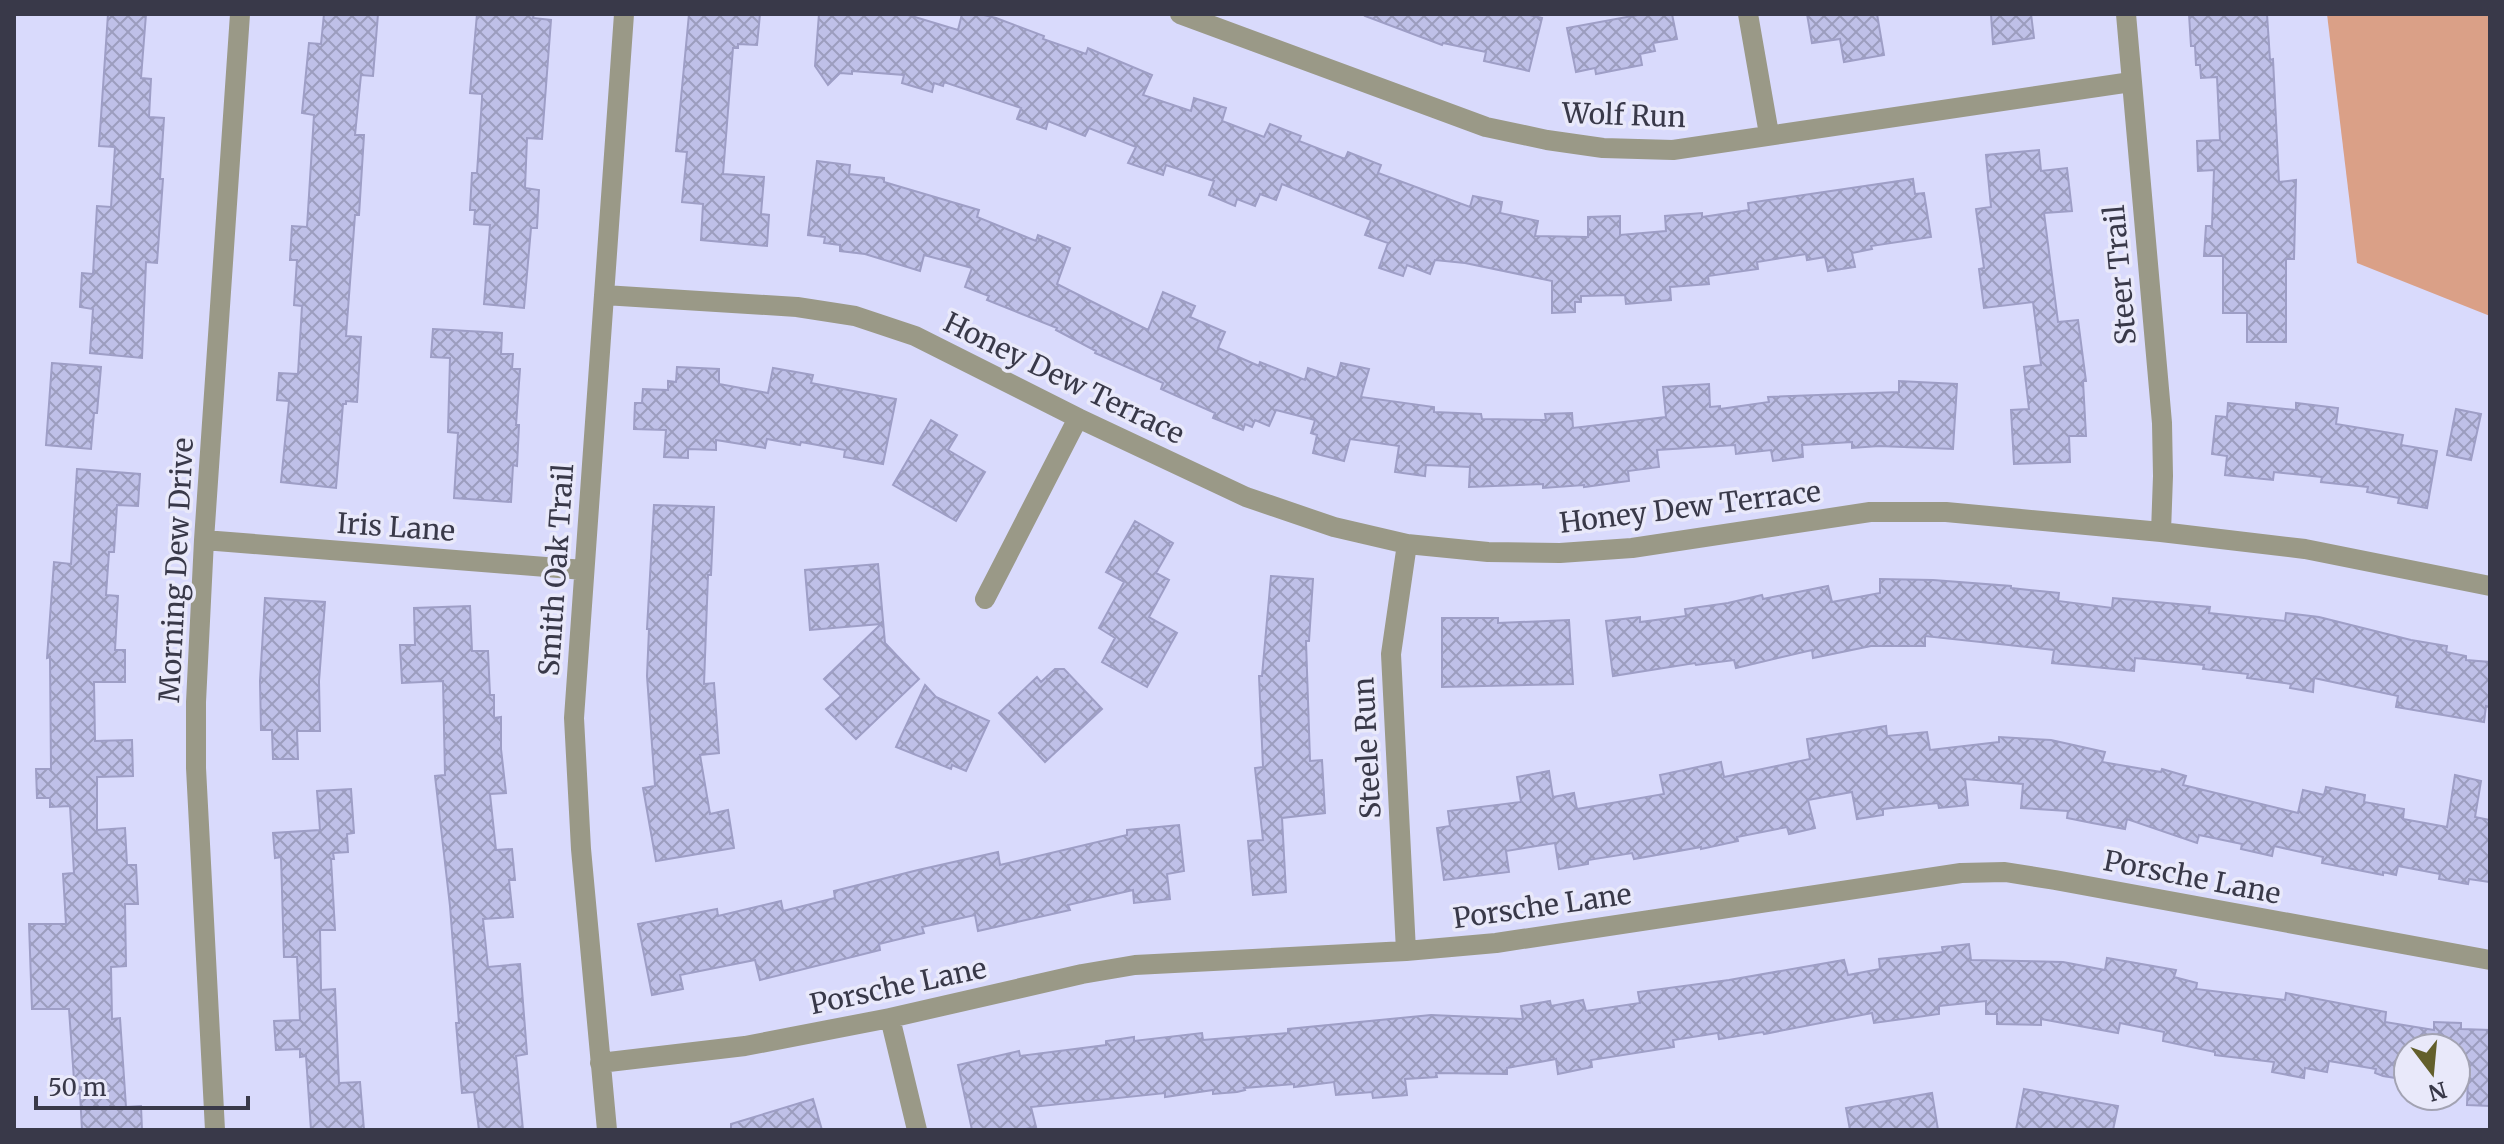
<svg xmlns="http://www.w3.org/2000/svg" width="2504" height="1144" font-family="Merriweather,serif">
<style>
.green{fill:#daa087}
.building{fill:url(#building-cross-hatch);stroke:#9e9ec6;stroke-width:2}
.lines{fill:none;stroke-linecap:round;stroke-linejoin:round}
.minor{stroke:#9a9987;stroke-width:20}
.labels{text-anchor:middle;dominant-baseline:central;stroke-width:7;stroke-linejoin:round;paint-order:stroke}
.street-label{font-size:28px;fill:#393949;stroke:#e9e9fa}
</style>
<defs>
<pattern id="building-cross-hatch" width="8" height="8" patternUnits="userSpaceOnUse" patternTransform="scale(2)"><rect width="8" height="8" fill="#bfc0e8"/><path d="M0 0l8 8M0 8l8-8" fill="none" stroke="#9c9dbe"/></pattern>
</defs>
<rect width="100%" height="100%" fill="#d9dafc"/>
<path class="green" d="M2327 14H2490V316L2357 263Z"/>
<path class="building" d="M108 14H146L141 78 151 79 149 117 164 118 160 179H163L157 263 146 262 142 358 90 353 93 309 80 307 82 273 93 274 97 206 111 207 115 147 99 146Z
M324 14H378L373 76 361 75 355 135H364L359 215H355L346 336 361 337 357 402 346 401V404H343L336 488 281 482 289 401 277 400 279 373 298 374 302 306 294 305 297 260H290L292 226 307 227 314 115 302 113 309 43 321 44Z
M477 14H534L533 18 551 20 542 139 527 138 525 188 539 190 537 228H531L524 308 484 304 490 225 474 224 475 210H470L472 173H477L482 99V94L470 93Z
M689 14H760L757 45 738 44V48H733L723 174 764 177 761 214 769 215 767 246 701 240 703 204 682 202 687 152 676 151Z
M819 14H905L958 30 962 14H980L996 18 1044 36 1043 39 1086 54 1088 48 1152 75 1143 95 1191 111 1194 98 1226 108 1222 121 1264 137 1270 124 1301 136 1299 141 1345 159 1348 152 1381 165 1378 173 1470 207 1473 196 1502 202 1500 213 1538 221 1535 236 1588 237V217L1620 216V235L1666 231 1665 216 1702 213V217L1749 210 1748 203 1913 179 1915 194 1924 193 1931 237 1871 246 1872 249 1852 253 1855 267 1828 271 1825 257 1807 260 1806 254 1757 262 1758 269 1708 276 1709 284 1670 287 1671 300 1626 304 1625 295 1581 296V302H1575V312L1552 313V281L1465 263 1435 260 1430 274 1407 265 1403 276 1379 268 1388 243 1365 235 1371 220 1282 184 1276 200 1260 194 1255 206 1237 199 1235 206 1209 195 1214 181 1166 165 1163 175 1128 163 1136 147 1089 128 1085 136 1048 121 1046 129 1017 119 1021 108 944 82 943 86 934 83 932 92 902 83 904 75 852 71V74L840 73 828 85 815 66Z
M1366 14H1526L1542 18 1529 71 1484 61 1486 52 1443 43 1442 45 1365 16Z
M1643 14H1672L1677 39 1653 43 1655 51 1640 54 1642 65 1596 74 1595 68 1576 72 1567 28Z
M1807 14H1877L1884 55 1844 62 1840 39 1812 43Z
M1991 14H2031L2034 38 1993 44Z
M2189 14H2267L2270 60 2273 59 2279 182 2296 180 2294 259H2286V342H2247V313H2223V256H2204L2206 226H2212L2214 170 2198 171 2197 141 2220 140 2217 77 2201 78 2200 65H2196L2195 46H2191Z
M2039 150 2041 171 2067 168 2072 211 2044 213 2058 322 2078 320 2086 381H2083L2086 436H2069L2070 462 2014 464 2011 410 2029 409 2024 367 2041 365 2033 302 1984 308 1979 269 1984 268 1976 209 1991 207 1986 155Z
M817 161 850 165 849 174 884 178V182L979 210 977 217 1036 241 1038 235 1070 248 1057 284 1148 330 1163 292 1195 306 1190 317 1225 332 1218 348 1259 366 1260 362 1305 380 1308 368 1337 378 1341 363 1369 369 1361 397 1434 407V412L1481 414 1482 419 1546 420 1545 414 1572 413 1573 428 1666 417 1663 387 1709 384 1710 407 1720 406V409L1769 402 1768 397 1899 392V381L1957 384 1953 449 1879 446 1852 448V442L1802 445 1803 457 1773 461 1771 450 1736 454 1735 445 1657 450 1659 467 1628 471 1629 481 1584 487V485L1543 488V484L1469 487 1470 467 1426 465 1425 476 1395 472 1399 446 1350 439 1344 461 1313 453 1317 435 1311 433 1315 420 1276 410 1269 426 1255 420 1252 427 1245 424 1243 430 1213 418 1215 413 1161 389 1163 383 1095 353 1096 351 1056 330 1057 328 987 300 989 296 965 287 972 268 924 255 920 271 865 254 840 251V245L824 243 825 237 808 235Z
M433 329 502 333 501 354H513L512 369H520L516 425H519L517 466 513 465 511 502 454 498 458 433 448 432 450 358 431 357Z
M52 363 101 367 97 413H94L91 449 46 445Z
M677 367 719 369V384L768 393 773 368 813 375 811 383 896 399 883 464 844 457 845 450 801 442 800 445 767 439 765 448 716 440V450L688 449V458L664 457 666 430 634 429 635 403H642L643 389 668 390V381L676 382Z
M2228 403 2296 410V403L2338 408 2336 424 2403 435 2401 445 2437 451 2427 508 2398 503 2399 498 2367 492 2368 487 2321 482 2322 477 2274 472 2273 480 2225 475 2227 456 2212 454 2216 416 2227 417Z
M2456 409 2481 414 2471 460 2447 455Z
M931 420 957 435 948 450 985 472 956 521 893 485Z
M77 469 140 474 138 506 117 505 114 552H109L106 595 118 596 115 650H125V682H94L95 741 132 740 133 776 97 777V830L125 828 127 865H136L138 904H125L126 966 111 967 112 1019 120 1018 126 1107 141 1106 142 1130H82L80 1093 75 1094 69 1009H32L29 924H66L63 874 74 873 70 806 50 807V798H37L36 769H51L50 657 47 658 54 562 71 564Z
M654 505 714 507 711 575H708L704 684 714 683 719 753 700 755 710 814 728 810 734 848 656 861 643 788 655 786 647 676 649 629H647Z
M1135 521 1173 543 1156 573 1169 580 1149 617 1177 633 1147 687 1102 662 1115 638 1099 628 1124 582 1106 572Z
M878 564 885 643 919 679 856 739 826 709 841 696 824 679 881 624 810 630 805 570Z
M1271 576 1313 579 1309 641H1306L1310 761 1322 760 1325 813 1282 818 1286 892 1253 895 1248 841 1263 840 1255 768 1263 767 1259 676H1262Z
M1880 579 1933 580 2011 586V588L2059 593 2058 601 2112 608 2113 598 2210 607 2209 613 2285 621 2286 613 2319 617 2411 640 2447 646 2446 652 2466 656V660L2490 662V707L2486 706 2484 722 2396 707 2398 696 2314 678 2313 692 2290 688 2291 684 2247 678 2248 674 2203 669 2204 665 2135 658 2134 671 2084 666 2052 663 2054 650 1925 636V646H1871L1813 658 1812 650 1736 668 1734 660 1696 665 1695 663 1613 676 1606 621 1640 617V622L1686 616 1685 609 1728 603 1762 595 1763 599 1828 586 1832 602 1880 593Z
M265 598 325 602 319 681 320 731H297L298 759H273L272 730H261L260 681Z
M470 606 472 651H488L490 695H494V718L501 717V749L506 793 490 794 496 850 512 849 515 880H509L513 917 483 919 488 967 520 964 527 1054 516 1056 523 1130H479L474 1092 462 1093 456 1023H459L450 906 435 776 445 775 443 681 402 683 400 645H415L414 608Z
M1442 618H1498V623L1569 620 1573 684 1442 687Z
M1055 669H1064L1102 709 1045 762 999 713 1037 677 1041 682Z
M925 685 936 697 989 721 966 771 952 765 951 769 896 747Z
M1886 726 1887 736 1927 732 1930 750 1999 742V737L2051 740 2105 752 2102 762 2161 772 2162 769 2186 776 2183 785 2298 813 2303 790 2324 795 2326 787 2365 795 2364 802 2404 809 2403 819 2447 827 2455 775 2481 781 2475 817 2490 820V882L2469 879 2468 884 2439 879 2440 874 2398 866 2396 875 2383 872V875L2322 863 2323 857 2274 846 2272 856 2241 849 2242 844 2199 835 2197 843 2127 819 2125 829 2092 823 2067 818 2068 811 2021 808 2023 784 1965 779 1968 805 1939 808 1938 803 1883 809V815L1857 819 1852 792 1808 800 1815 828 1789 834 1787 827 1737 837 1738 841 1701 849V847L1634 859 1632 853 1588 860V864L1559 869 1555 843 1506 851 1509 872 1444 880 1437 828 1450 826 1448 811 1521 802 1517 777 1549 771 1553 797 1574 793 1577 809 1664 794 1660 775 1721 762 1724 777 1810 759 1807 739Z
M351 789 354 833 347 834 348 852 333 853 334 859H331L335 930H320L321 990 335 989 339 1083 360 1082 364 1130H311L306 1056 300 1057V1049L276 1050 274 1021 300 1020 297 957H284L281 857 275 858 273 833 320 830 317 791Z
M1179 825 1184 871 1167 874 1170 899 1134 903 1133 890 1068 905 1070 910 978 931 975 915 922 927 924 933 879 944 880 950 760 980 755 960 680 975 683 989 652 995 638 924 717 909 718 916 781 901 783 911 835 898 834 891 918 870 998 852 1000 865 1127 835V830Z
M1969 944 1971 960 2063 962 2105 970 2107 958 2176 970 2174 977 2197 983 2196 989 2285 1000 2286 993 2386 1012 2385 1022 2434 1030V1022L2461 1023V1029L2490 1030V1106L2467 1105 2468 1079H2456V1048H2408V1080L2383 1076 2375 1073 2376 1069 2329 1061 2327 1072 2305 1068 2304 1078 2272 1072 2274 1062 2215 1055V1052L2163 1041 2164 1032 2120 1023 2118 1033 2041 1019V1025L1997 1024V1014H1986V1001L1939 1006V1014L1874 1023 1872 1013 1764 1034 1763 1032 1719 1039 1718 1033 1673 1040 1674 1047 1591 1060 1592 1067 1558 1074 1556 1059 1507 1068V1074L1436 1073 1437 1077 1405 1079 1407 1095 1373 1098 1372 1092 1336 1095 1334 1082 1294 1087V1084L1244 1088 1245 1090 1237 1092 1213 1094V1090L1165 1097V1093L1031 1107 1036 1127 1021 1130H972L958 1065 1019 1051 1020 1056 1106 1045V1041L1134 1037V1041L1202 1033 1203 1040 1288 1033V1029L1431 1015 1523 1019 1521 1006 1550 1001 1551 1006 1583 1000 1586 1011 1640 1003 1638 992 1729 980 1844 960 1848 975 1880 969 1879 959 1943 952 1942 947Z
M2024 1089 2118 1106 2113 1130H2016Z
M1932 1093 1938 1130H1850L1846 1108Z
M813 1099 822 1130H731V1124Z"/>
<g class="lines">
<path class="minor" d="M1180 14 1486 127 1547 140 1603 148 1673 150 2131 82
M1748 14 1769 134
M2126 14 2162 423 2163 476 2161 532
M604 295 797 307 855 316 915 336 1078 418 1246 497 1334 527 1407 544 1488 552 1560 553 1632 548 1870 512H1946L2161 532 2305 549 2490 586
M204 540 584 570
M985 599 1078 418
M1406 951 1391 654 1407 544
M890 1018 917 1130
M600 1063 745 1046 890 1018 1082 974 1135 965 1406 951 1496 943 1961 873 2005 872 2055 880 2490 960
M215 1130 196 768V702L204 540 240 14
M607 1130 581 849 574 718 624 14"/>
</g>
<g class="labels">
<g class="street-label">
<text transform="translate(1624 115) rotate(2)">Wolf Run</text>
<text transform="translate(2120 275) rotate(-95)">Steer Trail</text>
<text transform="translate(1064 378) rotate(26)">Honey Dew Terrace</text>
<text transform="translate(1690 507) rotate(-7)">Honey Dew Terrace</text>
<text transform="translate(396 527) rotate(4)">Iris Lane</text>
<text transform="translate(176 570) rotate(-87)">Morning Dew Drive</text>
<text transform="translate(556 570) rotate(-86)">Smith Oak Trail</text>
<text transform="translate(1367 748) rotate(-93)">Steele Run</text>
<text transform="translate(2192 877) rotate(11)">Porsche Lane</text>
<text transform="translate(1542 906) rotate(-8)">Porsche Lane</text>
<text transform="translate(898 986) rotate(-12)">Porsche Lane</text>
</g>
</g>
<rect width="2504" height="1144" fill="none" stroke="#393949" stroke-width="32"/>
<g transform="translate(2432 1072) rotate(164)"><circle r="38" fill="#e9e9fa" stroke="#a3a3b3" stroke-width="2"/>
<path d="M0-6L14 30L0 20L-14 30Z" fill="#635f2b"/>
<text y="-12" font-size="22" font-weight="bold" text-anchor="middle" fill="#393949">N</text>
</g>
<path d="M36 1096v12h212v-12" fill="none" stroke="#393949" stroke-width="4"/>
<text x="48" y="1096" font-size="24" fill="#393949" stroke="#e9e9fa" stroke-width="6" paint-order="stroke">50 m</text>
</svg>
